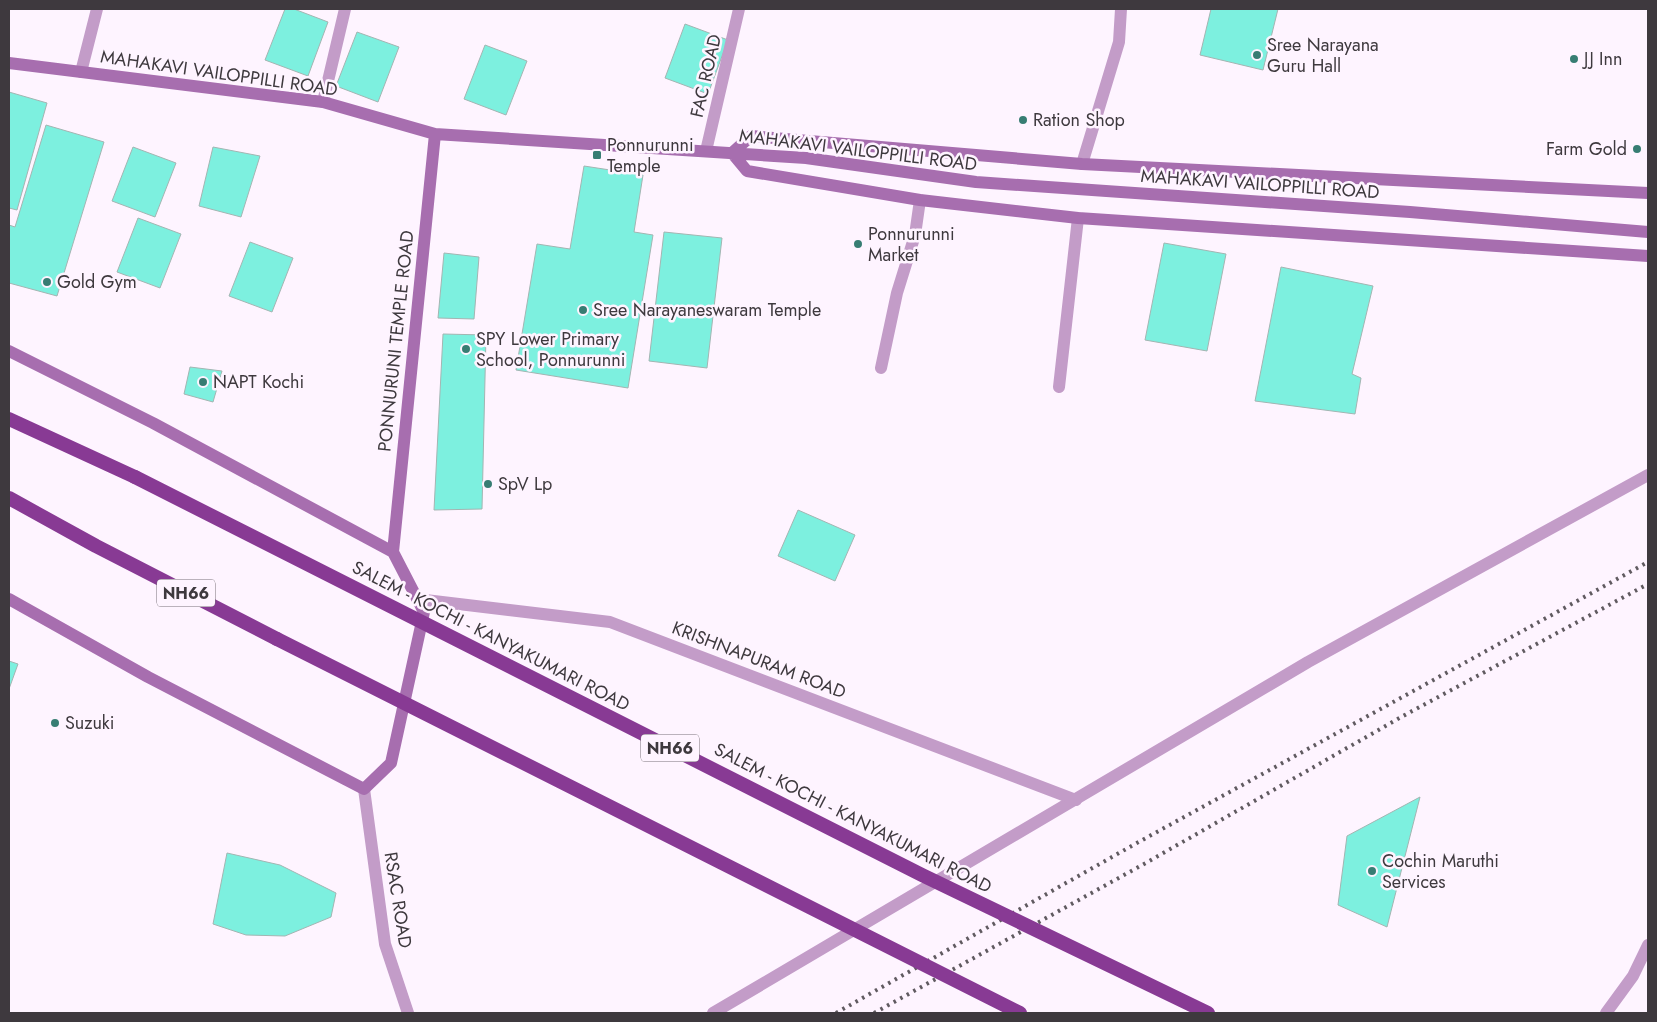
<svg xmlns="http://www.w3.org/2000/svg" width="1657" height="1022" font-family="Jost,sans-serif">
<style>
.building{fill:#7df0df;stroke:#a3b5b2}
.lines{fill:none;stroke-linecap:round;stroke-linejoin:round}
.service{stroke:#c39cc8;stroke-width:12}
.minor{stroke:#c39cc8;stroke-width:12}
.secondary{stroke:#a76eaf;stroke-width:12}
.trunk{stroke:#883a94;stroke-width:14}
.rail{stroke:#605a60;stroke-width:4;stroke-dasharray:2.5 5;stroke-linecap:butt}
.trunk-bridge{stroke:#883a94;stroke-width:14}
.poi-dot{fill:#377d73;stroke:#fef4ff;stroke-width:2}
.labels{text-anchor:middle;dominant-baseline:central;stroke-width:5;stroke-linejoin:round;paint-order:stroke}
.shield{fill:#fef4ff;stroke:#787178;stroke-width:1}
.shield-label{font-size:16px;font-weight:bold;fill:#3e393e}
.poi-label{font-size:18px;fill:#3e393e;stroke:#fef4ff;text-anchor:start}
.street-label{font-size:18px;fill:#3e393e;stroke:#fef4ff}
</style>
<rect width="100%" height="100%" fill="#fef4ff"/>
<path class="building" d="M285 9H294L328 22 308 76 265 60Z
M1211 9H1278L1263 70 1200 55Z
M685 24 728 40 708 94 665 78Z
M357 32 399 47 378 102 336 86Z
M485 45 527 61 506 115 464 99Z
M9 92 47 103 17 210 9 208Z
M46 125 104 142 57 296 9 283V225L15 227Z
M133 147 176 163 155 217 112 201Z
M213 147 260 156 241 217 199 206Z
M584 166 643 175 634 232 653 235 628 388 516 370 537 244 570 249Z
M138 218 181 234 160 288 117 272Z
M664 232 722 238 707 368 649 361Z
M250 242 293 258 272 312 229 296Z
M1164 243 1226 254 1207 351 1145 340Z
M444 253 479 257 474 319 438 318Z
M1281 267 1373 286 1352 374 1361 378 1355 414 1255 401Z
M443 334 486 335 482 509 434 510Z
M190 367 222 371 213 402 184 394Z
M798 510 855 535 835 581 778 556Z
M9 661 18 664 9 689Z
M1420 797 1387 927 1338 905 1347 836Z
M227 853 280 865 336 893 331 917 285 936 246 935 213 924Z"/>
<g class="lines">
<path class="service" d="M713 1013 1308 662 1648 475"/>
<path class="minor" d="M81 72 97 9
M323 102 345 9
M706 151 739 9
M1082 164 1119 42 1121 9
M881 368 897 293 915 235 920 200
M1059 387 1078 218
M417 599 610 622 1076 800
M364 789 385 944 408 1013
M1606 1013 1633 976 1648 945"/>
<path class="secondary" d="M9 63 323 102 435 134 806 158 976 182 1410 212 1648 232
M732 153 747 171 920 200 1078 218 1648 256
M732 153 751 136 1082 164 1648 193
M9 351 153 423 393 552 424 612 391 763 364 789 148 677 9 599
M393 552 435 134"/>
<path class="trunk" d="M9 419 135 477
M9 498 96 546 277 639"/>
<path class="rail" d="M836 1013 1135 844 1648 562
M874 1013 1144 864 1403 716 1648 584"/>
<path class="trunk-bridge" d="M135 477 922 875 1208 1013
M277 639 1020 1013"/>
</g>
<g class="poi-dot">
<circle cx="1257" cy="55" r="5"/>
<circle cx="1574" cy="59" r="5"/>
<circle cx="1023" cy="120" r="5"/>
<circle cx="1637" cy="149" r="5"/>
<rect x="592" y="150" width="10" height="10" rx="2.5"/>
<circle cx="858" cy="244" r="5"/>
<circle cx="47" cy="282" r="5"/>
<circle cx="583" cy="310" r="5"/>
<circle cx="466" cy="349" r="5"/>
<circle cx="203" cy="382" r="5"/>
<circle cx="488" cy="484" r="5"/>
<circle cx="55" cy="723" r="5"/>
<circle cx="1372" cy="871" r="5"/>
</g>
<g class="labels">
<g class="shield">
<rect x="157" y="579.5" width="58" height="27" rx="4"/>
<rect x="641" y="734.5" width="58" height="27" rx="4"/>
</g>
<g class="shield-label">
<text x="186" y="593">NH66</text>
<text x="670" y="748">NH66</text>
</g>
<g class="poi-label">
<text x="1267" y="45">Sree Narayana<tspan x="1267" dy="21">Guru Hall</tspan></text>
<text x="1584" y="59">JJ Inn</text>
<text x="1033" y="120">Ration Shop</text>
<text x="607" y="145">Ponnurunni<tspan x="607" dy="21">Temple</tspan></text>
<text x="1627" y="149" text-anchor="end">Farm Gold</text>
<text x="868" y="234">Ponnurunni<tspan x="868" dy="21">Market</tspan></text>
<text x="57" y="282">Gold Gym</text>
<text x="593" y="310">Sree Narayaneswaram Temple</text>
<text x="476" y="339">SPY Lower Primary<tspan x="476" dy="21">School, Ponnurunni</tspan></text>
<text x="213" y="382">NAPT Kochi</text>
<text x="498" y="484">SpV Lp</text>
<text x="65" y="723">Suzuki</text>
<text x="1382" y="861">Cochin Maruthi<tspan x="1382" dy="21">Services</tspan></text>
</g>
<g class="street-label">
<text transform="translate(219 73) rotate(8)">MAHAKAVI VAILOPPILLI ROAD</text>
<text transform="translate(706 76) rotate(-77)">FAC ROAD</text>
<text transform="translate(858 150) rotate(7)">MAHAKAVI VAILOPPILLI ROAD</text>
<text transform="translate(1260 184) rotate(4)">MAHAKAVI VAILOPPILLI ROAD</text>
<text transform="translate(396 341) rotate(-84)">PONNURUNI TEMPLE ROAD</text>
<text transform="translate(491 636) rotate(27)">SALEM - KOCHI - KANYAKUMARI ROAD</text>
<text transform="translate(759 660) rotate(21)">KRISHNAPURAM ROAD</text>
<text transform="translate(853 818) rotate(27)">SALEM - KOCHI - KANYAKUMARI ROAD</text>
<text transform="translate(398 900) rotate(81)">RSAC ROAD</text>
</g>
</g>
<rect width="1657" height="1022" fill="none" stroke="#3e393e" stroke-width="20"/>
</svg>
